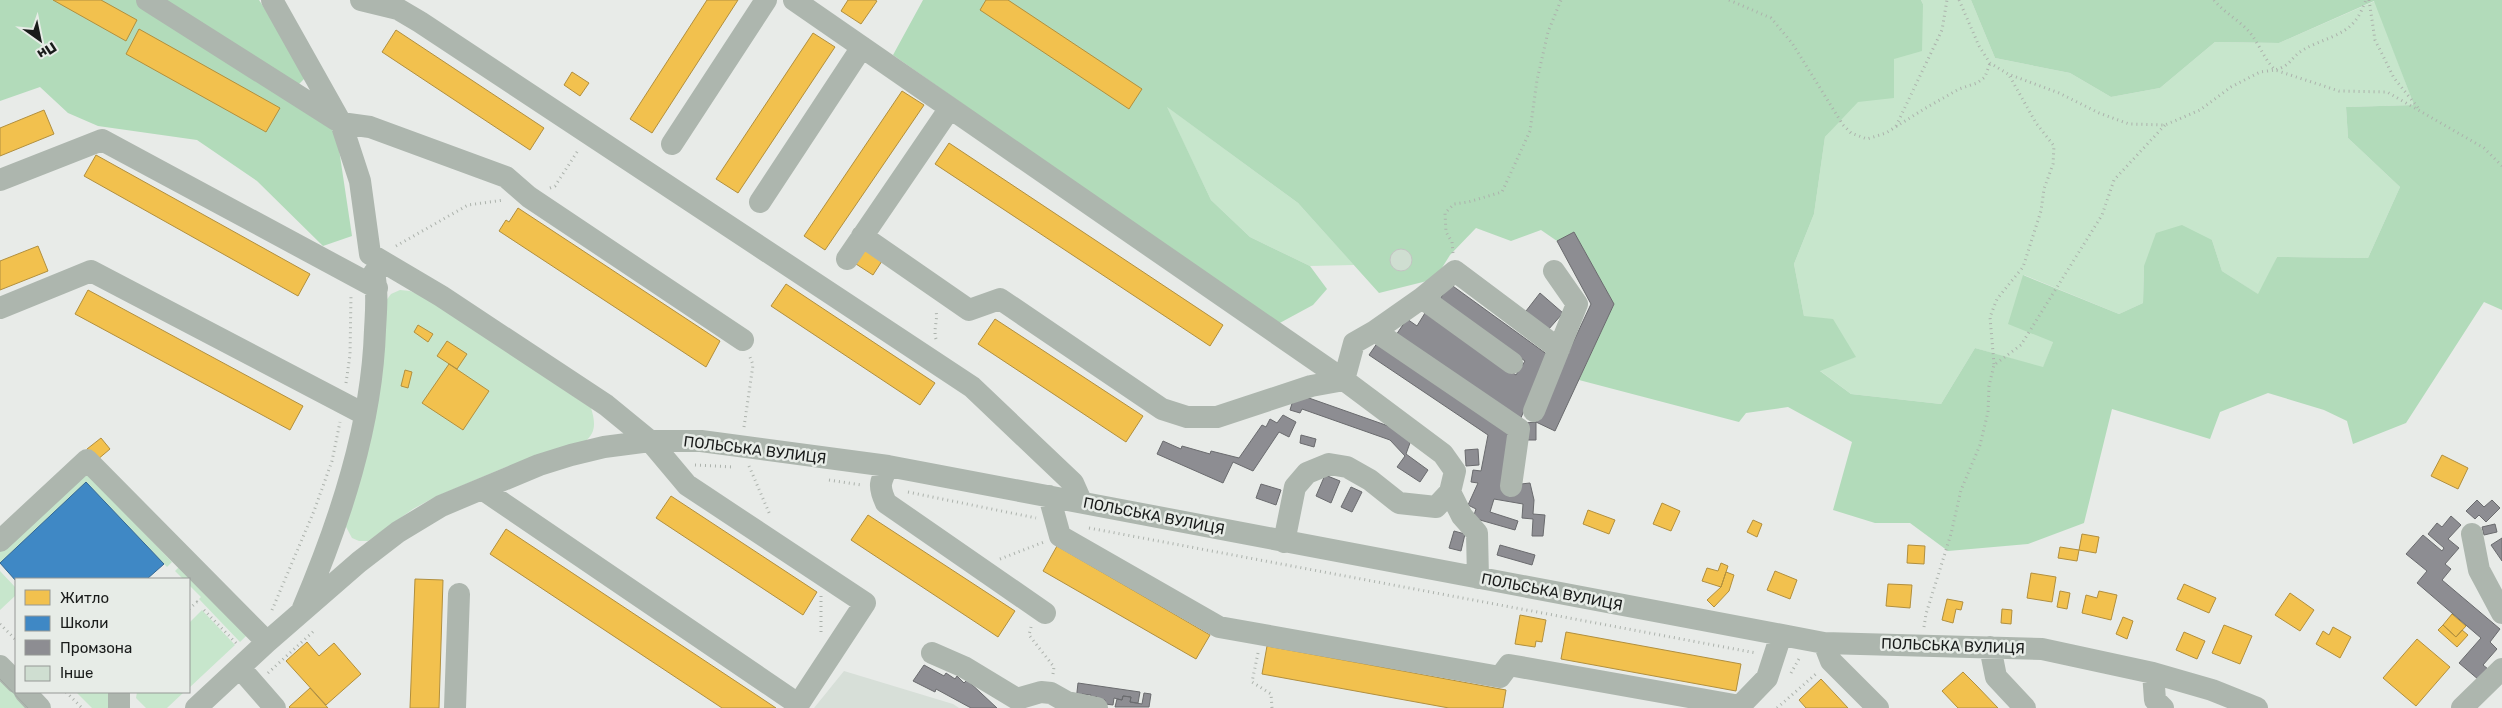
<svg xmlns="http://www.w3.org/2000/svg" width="2502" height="708" font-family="Rubik,sans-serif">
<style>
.built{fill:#d7dfd8}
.green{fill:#c7e6cc}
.forest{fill:#b2dbba}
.homes{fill:#f2c14e;stroke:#b18f3e}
.schools{fill:#3f88c5;stroke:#346792}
.industry{fill:#8d8d92;stroke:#6a6b6e}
.building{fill:#cfded1;stroke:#c2c4c2}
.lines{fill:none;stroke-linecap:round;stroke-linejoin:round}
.path{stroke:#acb2ac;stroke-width:3;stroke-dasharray:1 4;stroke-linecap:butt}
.minor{stroke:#adb6ae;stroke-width:22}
.tram{stroke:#a2a9a3;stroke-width:1}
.labels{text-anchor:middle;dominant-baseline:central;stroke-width:5;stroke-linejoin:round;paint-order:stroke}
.street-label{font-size:15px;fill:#191b1a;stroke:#e7ece7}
</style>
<rect width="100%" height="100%" fill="#e8ebe8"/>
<path class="built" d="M844 671 953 704 959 708H814Z"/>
<path class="green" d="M1921 0H1971L1995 58 2070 73 2111 97 2160 88 2215 42 2279 43 2375 1 2414 105 2346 107 2348 138 2400 187 2368 258 2277 257 2259 295 2222 271 2212 240 2144 266 2143 303 2119 314 2024 275 2053 342 2043 368 1975 348 1941 404 1851 394 1819 370 1855 357 1804 316 1794 264 1814 214 1825 137 1894 59 1923 4Z
M1166 106 1298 203 1354 265 1310 266 1250 237 1211 200Z
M400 290 410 291 427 298 591 408C595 421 597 433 584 442L506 467 435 497 413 509 368 541H359L352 538 345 525 385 302 391 294Z
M86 472 172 562 167 567 86 482 0 563V545Z
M182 564 247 635 240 642 199 599 201 597 189 585V579H183L175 571Z
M0 571 16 588V595L0 610Z
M202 610 235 645 189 688V623Z
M0 677 28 708H0Z
M76 692H112V708H92Z
M137 692H184L167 708H146L136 698Z"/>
<path class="forest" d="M0 0H259L308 75 296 87 337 136 352 236 323 246 257 181 197 140 98 126 68 113 40 87 0 101Z
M923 0H1921L1923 4 1922 51 1894 59V98L1858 102 1825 137 1814 214 1794 264 1804 316 1833 319 1856 357 1820 371 1851 394 1941 404 1975 348 2043 367 2053 342 2008 324 2023 275 2119 314 2143 303 2144 266 2156 233 2182 225 2212 240 2222 271 2258 294 2277 257 2368 258 2400 187 2348 138 2346 107 2414 105 2374 1 2279 43 2215 42 2160 88 2111 97 2070 73 1995 58 1971 0H2502V310L2484 302 2406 423 2353 444 2347 421 2324 410 2268 393 2220 412 2210 439 2112 409 2084 523 2028 544 1948 551 1910 523H1875L1833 510 1852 442 1788 407 1746 413 1739 422 1579 380 1614 304 1574 232 1557 241 1541 230 1511 241 1476 228 1450 255 1435 279 1379 293 1298 203 1167 107 1211 200 1250 237 1310 266 1327 289 1313 305 1276 325 893 55Z"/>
<path class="homes" d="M53 0H101L137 20 126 41Z
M707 0H738L652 133 630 119Z
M848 0H875L877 1 861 24 841 11Z
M986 0H1008L1142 89 1129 109 980 10Z
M139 29 280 108 266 132 126 54Z
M396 30 544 128 530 150 382 52Z
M813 33 835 47 738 193 716 179Z
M572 72 589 83 580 96 564 85Z
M902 91 924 105 825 250 804 236Z
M44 110 54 134 0 156V128Z
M949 143 1223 325 1210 346 935 164Z
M96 155 310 274 298 296 84 176Z
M518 208 720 341 706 367 499 231 506 220 509 222Z
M38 246 48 271 0 290V261Z
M865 250 882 261 873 275 856 264Z
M786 284 935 383 920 405 771 306Z
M88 290 303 406 290 430 75 314Z
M995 319 1143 416 1126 442 978 344Z
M418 325 433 334 428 342 414 332Z
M447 341 467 354 457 369 437 356Z
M449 364 489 391 463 430 422 403Z
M405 370 412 372 408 388 401 386Z
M101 438 110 449 97 460 87 449Z
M2442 455 2468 468 2458 489 2431 476Z
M671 496 817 592 803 615 656 518Z
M1662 503 1680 511 1671 531 1653 524Z
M1588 510 1615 520 1609 534 1583 524Z
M868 515 1015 611 998 637 851 540Z
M1753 520 1762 524 1757 537 1747 532Z
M506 529 761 698 776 708H722L490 554Z
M2082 534 2099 537 2096 553 2079 550Z
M1908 545 1925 546 1924 564 1907 563Z
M1057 546 1210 635 1196 659 1043 571Z
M2060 547 2079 550 2077 561 2058 558Z
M1721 563 1728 566 1721 587 1702 581 1707 568 1718 571Z
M1775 571 1797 580 1790 599 1767 590Z
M1726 572 1734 575 1729 591 1714 607 1707 600 1721 587Z
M2031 573 2056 577 2052 602 2027 598Z
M415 579 443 580 439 708H410Z
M1888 584 1912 585 1910 608 1886 606Z
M2184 584 2216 598 2209 613 2177 599Z
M2060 591 2070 593 2067 609 2057 607Z
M2099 591 2117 595 2111 620 2082 613 2086 595 2097 598Z
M2290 593 2314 610 2300 631 2275 615Z
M1947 599 1963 602 1961 610 1956 609 1953 623 1942 620Z
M2002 609 2012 610 2011 624 2001 623Z
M2452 614 2466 626 2456 637 2443 625Z
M1520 615 1546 620 1542 642 1536 641 1535 647 1515 644Z
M2123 617 2133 621 2127 639 2116 634Z
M2224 625 2252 636 2240 664 2212 653Z
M2443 625 2456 637 2462 630 2468 635 2457 647 2438 630Z
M2333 627 2351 637 2340 658 2316 644 2323 631 2329 635Z
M1566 632 1741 664 1736 691 1561 659Z
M2184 632 2205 641 2197 659 2176 650Z
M2417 639 2450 667 2416 706 2383 678Z
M307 642 319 656 334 643 361 674 326 705 286 661Z
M1267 646 1506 690 1503 708H1449L1262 674Z
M1963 672 1976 685 1998 708H1958L1942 691Z
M1821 679 1836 695 1848 708H1806L1799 700Z
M310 688 328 708H290L289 707Z"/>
<path class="schools" d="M86 482 164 564 147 579H16V581L0 563Z"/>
<path class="industry" d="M1574 232 1614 304 1555 431 1536 422 1591 304 1557 241Z
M1450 284 1548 355 1520 420 1396 335 1407 319 1417 326 1425 313 1516 375 1525 361 1438 302Z
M1540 293 1563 313 1548 330 1526 311Z
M1380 339 1514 430 1521 484 1530 483 1534 500 1533 514 1545 515 1543 536H1532L1533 519 1522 518 1523 504 1494 499 1490 512 1518 521 1515 530 1473 518 1476 509 1468 505 1478 483 1471 482 1473 470 1481 471 1488 435 1369 355Z
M1294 397H1306L1394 428 1411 440 1406 454 1428 470 1420 482 1397 467 1405 456 1390 440 1302 409 1300 413 1290 410Z
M1283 415 1296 422 1289 437 1279 432 1253 471 1233 462 1223 483 1157 454 1163 441 1181 449 1182 446 1210 454 1211 451 1239 458 1262 425 1266 427 1270 419 1277 423Z
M1536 422V440H1525V423Z
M1301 435 1316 439 1314 447 1300 443Z
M1478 449 1479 465 1466 466 1465 450Z
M1325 475 1340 481 1331 503 1316 496Z
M1261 484 1281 490 1276 505 1256 498Z
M1351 487 1362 492 1352 512 1341 507Z
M2477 500 2484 507 2492 500 2500 508 2486 522 2479 515 2475 519 2466 511Z
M2451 516 2461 525 2448 539 2459 548 2445 564 2451 569 2442 580 2500 629 2490 642 2497 649 2483 665 2488 669 2479 680 2459 663 2481 638 2417 583 2427 571 2406 554 2423 535 2442 551 2444 548 2428 534 2437 523 2442 527Z
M2495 524 2497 532 2484 535 2482 527Z
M1454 531 1465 534 1461 551 1449 548Z
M2502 538V561L2491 545Z
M1500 545 1535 555 1532 565 1497 555Z
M924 665 944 676 946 673 955 679 957 676 964 683 967 680 997 708H971L936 689 935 692 913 681Z
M1078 683 1140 692 1138 703 1130 702 1131 697 1123 696 1122 700 1114 698 1113 705 1105 704V700L1098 699 1096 696 1095 704 1089 703 1091 695 1082 694 1076 701Z
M1144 693 1151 694 1149 707H1115L1117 699 1122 700 1123 696 1131 697 1130 702 1142 704Z"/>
<path class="building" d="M1390 260a11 11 0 1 1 22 0a11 11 0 1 1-22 0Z"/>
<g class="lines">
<path class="path" d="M1729 0 1771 18 1792 43 1843 125 1851 133 1867 139 1886 133 1924 109 1959 89 1977 83 1985 77 1990 63
M1959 0 1979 46 1990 63 2008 74 2059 93 2099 113 2129 124 2165 125 2200 110 2231 87 2260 72 2275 70 2339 91 2387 92 2484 148 2502 166
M2214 0C2224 13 2241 21 2251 34 2260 46 2265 60 2275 70 2292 65 2290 58 2303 50 2319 40 2344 36 2355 21 2360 15 2363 7 2366 0
M2369 0 2375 40 2394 78 2419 109
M1896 126 1942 30 1947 0
M550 188 555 186 579 149
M396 246 468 205 504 200
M1453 253 1452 242 1446 232 1445 213 1454 204 1468 202 1502 192 1530 131 1537 80 1548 32 1561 0
M936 339C933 329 938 321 936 311
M1994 364 1990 317 1997 299 2023 267 2041 211 2044 189 2053 164 2054 146 2036 123 2009 75
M346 383 350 355 351 295
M744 427 753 365 750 357
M695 465 733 467
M749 466 770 515
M829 480 862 485
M908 492 1036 518
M1089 528 1756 653
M1000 559 1044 542
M821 596V633
M189 609 197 602 198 603
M204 610 238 645
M272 610 314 511 332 461 340 422
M0 624 16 640
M1031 627 1029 635 1054 667 1053 674
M1924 627 1926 614 1951 534 1961 490 1980 445 1988 412 1989 386 1994 365 2021 345 2102 215 2114 180 2165 125
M1258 653 1252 682 1271 694 1272 708
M268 673 315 630
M1791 673 1800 657
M66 692 82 708
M1777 708 1817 673"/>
<path class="minor" d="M147 0 341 123 370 127 506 177 529 197 743 340
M272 0 341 123 360 181 370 254 441 296 606 405 650 441 687 485 865 603 796 708
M361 0 398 9 420 22 972 387 1073 483 1081 501
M794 0 1344 380
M672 144 766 0
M0 180 102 140 377 288
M760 202 862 47
M862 236 969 310 1000 299 1162 409 1187 417H1217L1311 386 1344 380
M847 259 950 108
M1422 298 1455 271 1559 349
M0 308 91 271 364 414
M1375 331 1422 298 1512 363
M1534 411 1577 304 1554 271
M888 466C880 482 878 486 886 503L1045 613
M482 489 798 704
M1450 492 1462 516 1477 533 1478 578
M1049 496 1060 536 1219 627 1500 677 1509 665 1740 706 1767 678 1781 635
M2472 534 2479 570 2502 613
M0 541 87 460 267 642
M1284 542 1295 487 1307 473 1329 464 1347 467 1370 480 1399 503 1436 507 1450 492 1455 471 1443 454 1344 380 1354 343 1375 331 1519 429 1511 486
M303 608C340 521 372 425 375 330 376 311 378 292 374 273
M1824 643 1831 661 1878 708
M1990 647 1996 677 2025 708
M932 653 964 667 1017 699 1041 692 1051 693 1067 702 1097 708
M0 666 16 682
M240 668 275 708
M2153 673 2155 700 2163 708
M25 692 40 708
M119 708V692
M196 708 267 642 359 562 398 532 441 506 539 465 571 455 604 447 650 441H701L888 466 1824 643 2042 649 2153 673 2212 690 2257 708
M455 708 459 594
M2462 708 2502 669"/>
<path class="tram" d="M0 679 28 708"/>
</g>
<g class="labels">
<g class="street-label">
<text transform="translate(755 450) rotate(7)">ПОЛЬСЬКА ВУЛИЦЯ</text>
<text transform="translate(1154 516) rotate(11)">ПОЛЬСЬКА ВУЛИЦЯ</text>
<text transform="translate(1552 592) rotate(11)">ПОЛЬСЬКА ВУЛИЦЯ</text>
<text transform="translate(1953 646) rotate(2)">ПОЛЬСЬКА ВУЛИЦЯ</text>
</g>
</g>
<rect x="15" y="578" width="175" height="115" fill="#e7ece7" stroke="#959895"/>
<rect x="25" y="590" width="25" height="15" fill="#f2c14e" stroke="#959895"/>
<text x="60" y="603" font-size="15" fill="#191b1a">Житло</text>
<rect x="25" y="616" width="25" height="15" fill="#3f88c5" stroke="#959895"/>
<text x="60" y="628" font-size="15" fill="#191b1a">Школи</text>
<rect x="25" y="640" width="25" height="15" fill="#8d8d92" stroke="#959895"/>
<text x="60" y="653" font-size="15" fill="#191b1a">Промзона</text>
<rect x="25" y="666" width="25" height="15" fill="#cfded1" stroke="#959895"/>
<text x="60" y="678" font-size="15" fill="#191b1a">Інше</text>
<g transform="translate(40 40) rotate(147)" stroke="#e7ece7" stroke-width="4" paint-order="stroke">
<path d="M0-4L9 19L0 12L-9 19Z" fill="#191b1a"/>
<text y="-8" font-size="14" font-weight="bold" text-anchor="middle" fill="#191b1a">Пн</text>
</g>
</svg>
